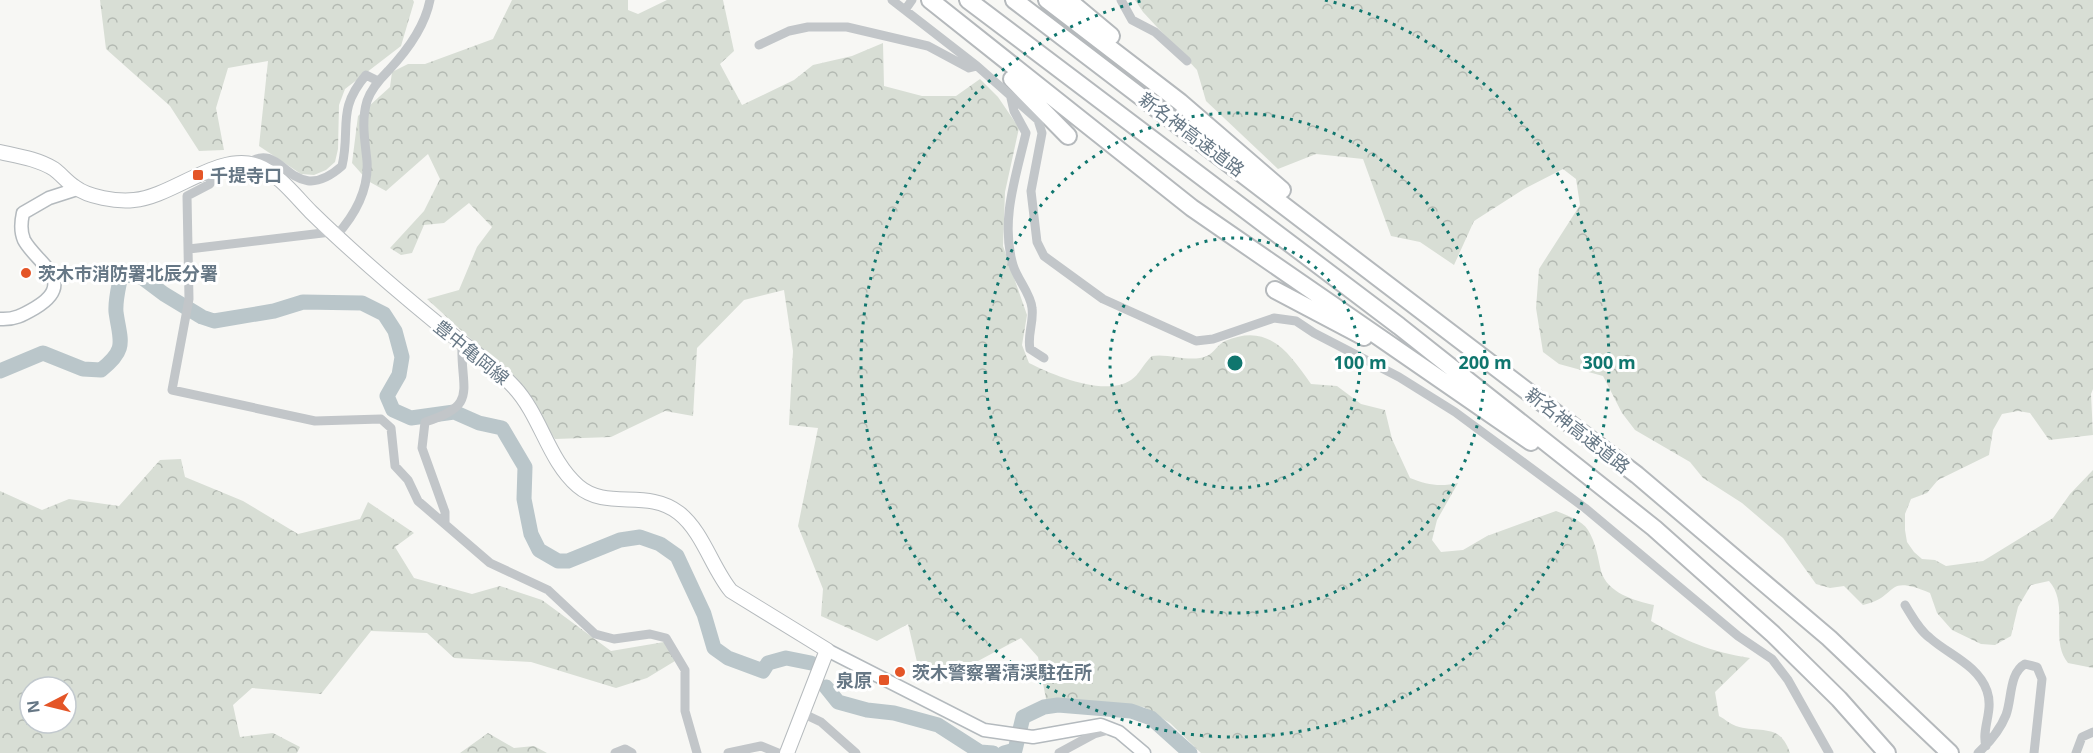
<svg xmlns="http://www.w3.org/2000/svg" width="2093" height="753" font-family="'Open Sans','Noto Sans JP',sans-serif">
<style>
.forest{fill:url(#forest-crowns);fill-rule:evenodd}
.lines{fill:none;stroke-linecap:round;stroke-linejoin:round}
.river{stroke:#bac6ca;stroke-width:15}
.secondary-casing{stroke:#b4babe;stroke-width:15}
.primary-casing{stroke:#b5babd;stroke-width:16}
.motorway-casing{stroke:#b5b9bc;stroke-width:20}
.minor{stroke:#c2c6c9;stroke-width:9}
.secondary{stroke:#fff;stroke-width:12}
.primary{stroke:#fff;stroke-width:14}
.motorway{stroke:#fff;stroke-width:16}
.ring{fill:none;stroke:#0f766e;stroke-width:3;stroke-dasharray:3 6}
.poi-dot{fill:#e45527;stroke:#fff;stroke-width:2}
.labels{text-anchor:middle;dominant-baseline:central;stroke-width:6;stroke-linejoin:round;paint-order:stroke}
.street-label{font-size:18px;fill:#667785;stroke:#fff}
.poi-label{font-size:18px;font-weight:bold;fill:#667785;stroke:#fff;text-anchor:start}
.centre{fill:#0f766e;stroke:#fff;stroke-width:3}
.ring-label{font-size:18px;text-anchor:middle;font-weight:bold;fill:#0f766e;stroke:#fff;stroke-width:6;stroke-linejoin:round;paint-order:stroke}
</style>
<defs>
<pattern id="forest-crowns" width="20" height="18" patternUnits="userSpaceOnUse" patternTransform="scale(1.5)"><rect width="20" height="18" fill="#d8ded5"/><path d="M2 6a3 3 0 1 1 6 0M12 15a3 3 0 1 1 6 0" fill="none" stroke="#b3b9b2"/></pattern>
</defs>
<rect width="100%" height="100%" fill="#f7f7f4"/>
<path class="forest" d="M100 0H413L414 2 401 46 345 89 339 105 338 149 335 162 326 170 314 175 301 174 259 146 268 61 228 68 216 108 224 150 199 151 170 106 106 49Z
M512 0H628V10L638 14 667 0H723L734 51 720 64 742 105 794 80 813 65 852 56 883 43 884 86 922 96H956L980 79 998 97 1019 128 1005 192 1003 246 1027 315 1022 345 1029 363C1055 376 1105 397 1131 380 1139 375 1144 363 1152 356 1169 353 1190 363 1207 356 1214 353 1218 344 1225 341 1269 322 1289 353 1311 384L1337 386 1361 404 1385 410 1392 439 1410 478C1427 485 1440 487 1458 483L1437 520 1432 540 1441 552 1463 550 1487 536 1556 511C1566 515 1582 520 1588 530 1596 543 1598 558 1601 571 1607 593 1635 601 1654 605L1651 621C1685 641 1711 652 1750 658L1715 692 1719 716C1725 719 1730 724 1736 726 1760 734 1780 722 1790 753H1201L1170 723 1144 707 1046 699 1038 657 1021 638 952 675 917 662 908 624 877 641 821 616 823 589 798 526 818 428 789 425 793 351 784 290 744 300 697 348 693 416 665 411 611 437 555 439 519 383 427 299 459 290 477 247 492 227 469 203 444 223 424 225 412 253 401 255 390 248 424 211 440 179 428 154 386 191 368 181 352 163 358 116 390 87 392 72 408 64H425L493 39Z
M1135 0H2093V389L2091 394 2093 435 2049 440 2030 413 2018 411 2002 414 1993 430 1989 455 1938 480 1927 493 1911 499 1905 514V530L1907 542 1914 552 1922 559 1935 560 1946 566 1983 561 2053 518 2070 494 2093 470V668L2068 663C2049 639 2070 605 2049 581L2031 585 2018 607 2011 636 1995 645 1981 644 1952 630 1937 613 1930 593C1883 573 1900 597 1863 605L1844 586 1830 588 1816 584 1783 538 1742 503 1703 478 1690 462 1635 430 1622 413 1603 376 1559 364 1543 352 1536 308 1539 269 1580 205 1576 179 1563 169 1524 189 1474 221 1454 265 1420 242 1391 236 1363 159 1316 154 1278 169 1206 101 1197 70 1143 12Z
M181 459 185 477 243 501 298 534 360 519 368 502 414 533 395 547 414 578 472 594 500 586 542 600 611 651 670 641 675 661 647 678 616 688 531 662 454 658 427 633 371 631 321 694 252 688 233 705 240 737 273 733 300 747 297 753H0V491L42 510 69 499 119 506 160 460ZM30 687H66V723H30Z
M488 733 514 748 534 746 547 753H460Z"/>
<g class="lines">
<path class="river" d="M0 371 43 353 83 369 101 370C128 349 120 341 116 312 115 300 119 286 121 275L140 276 164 294 202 317 214 321 274 311 303 302 362 303 384 314 395 331 402 357 399 375 387 396 393 410 411 418 454 412 479 423 502 428 525 467 524 499 531 534 539 550 558 561H568L620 540 640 537 660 544 677 556 704 614 714 648 728 658 763 671 768 663 786 658 811 663
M826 687 838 702 867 710 894 713 938 725 980 752 993 753
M1004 753 1015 750 1023 717 1044 707 1058 705 1131 711 1151 718 1190 753"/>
<defs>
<path id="secondary" d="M0 319C14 320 23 315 35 308 79 282 36 263 24 240 20 231 21 222 23 213L49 198 77 189
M827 650 984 730 1033 737 1101 725 1119 732 1144 753"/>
<path id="primary" d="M0 152C18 156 38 159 54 169 61 174 67 182 75 187 88 197 117 202 134 200 172 197 220 151 258 166 279 174 296 197 311 212 352 252 394 288 438 324 464 345 492 363 514 387 541 416 548 460 578 486 607 511 647 488 679 513 703 532 712 568 731 591L827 650 787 753"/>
<path id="motorway" d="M930 0 1192 208 1531 442
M968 0 1399 326 1654 528 1773 634 1839 699 1887 753
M1014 0 1637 475 1829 638 1950 753
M1047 0 1180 102 1282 190
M1068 0 1111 36
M1012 79 1068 136
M1275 290 1364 337"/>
</defs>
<use href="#secondary" class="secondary-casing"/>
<use href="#primary" class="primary-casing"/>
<use href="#motorway" class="motorway-casing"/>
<path class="minor" d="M892 0 977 66 1038 120 1042 133 1031 191 1037 242 1044 256 1103 299 1196 341 1213 339 1274 318 1296 321 1314 333 1399 377 1455 412 1585 508 1738 636 1772 659 1788 680 1829 753
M1121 0 1132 20 1155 32 1187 61
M905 10 912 0
M759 45 789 31 808 27H847L928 46 969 68 977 66
M1011 98 1014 111 1026 133C1016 176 1000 221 1013 265 1017 279 1031 294 1032 308 1034 322 1027 335 1030 349L1044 358
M249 163C283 138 291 211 342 166 351 128 336 110 366 75L378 81
M210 170V184L187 196 189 299 172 390 315 421 381 419 391 428 395 466 408 480 418 501 490 563 548 590 595 634 614 639 650 634 666 638 685 670V711L697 753
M336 236C355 215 369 191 367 161 365 141 361 121 367 101 371 89 379 80 388 71 406 52 425 26 430 0
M189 249 331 232
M445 522V512L422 448 425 422C480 405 460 390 462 343
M1905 605C1912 616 1919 630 1930 638 1949 655 1978 665 1987 691 1994 711 1981 729 1986 746
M802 713 821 722 856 753
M615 753 625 749 632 753
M728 753 761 746 778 753
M1059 753 1094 734 1112 729
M1978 753C1990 742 2000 730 2006 715 2012 699 2009 673 2025 664L2037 667 2042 679 2034 753
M2076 753 2082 737 2093 732"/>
<use href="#secondary" class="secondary"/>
<use href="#primary" class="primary"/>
<use href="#motorway" class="motorway"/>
</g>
<g class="ring">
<circle cx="1235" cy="363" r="125"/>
<circle cx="1235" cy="363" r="250"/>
<path d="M1325 0A374 374 0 1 1 1145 0"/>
</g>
<g class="poi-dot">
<rect x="192" y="169" width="12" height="12" rx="3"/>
<circle cx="26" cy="273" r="6"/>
<circle cx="900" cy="672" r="6"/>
<rect x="878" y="674" width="12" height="12" rx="3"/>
</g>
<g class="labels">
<g class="street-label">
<text transform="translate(1192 134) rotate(37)">新名神高速道路</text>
<text transform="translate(472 352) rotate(39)">豊中亀岡線</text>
<text transform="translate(1578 430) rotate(38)">新名神高速道路</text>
</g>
<g class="poi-label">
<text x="210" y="175">千提寺口</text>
<text x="38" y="273">茨木市消防署北辰分署</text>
<text x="912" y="672">茨木警察署清渓駐在所</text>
<text x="872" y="680" text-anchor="end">泉原</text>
</g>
</g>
<circle cx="1235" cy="363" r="9" class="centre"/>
<g class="ring-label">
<text x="1360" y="369">100 m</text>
<text x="1485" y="369">200 m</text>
<text x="1609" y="369">300 m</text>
</g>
<g transform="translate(48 705) rotate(263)"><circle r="28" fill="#ffffff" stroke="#c2c9ce" stroke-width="1.5"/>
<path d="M0-4.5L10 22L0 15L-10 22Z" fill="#e45527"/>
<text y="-9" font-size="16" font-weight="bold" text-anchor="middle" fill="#667785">N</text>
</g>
</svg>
